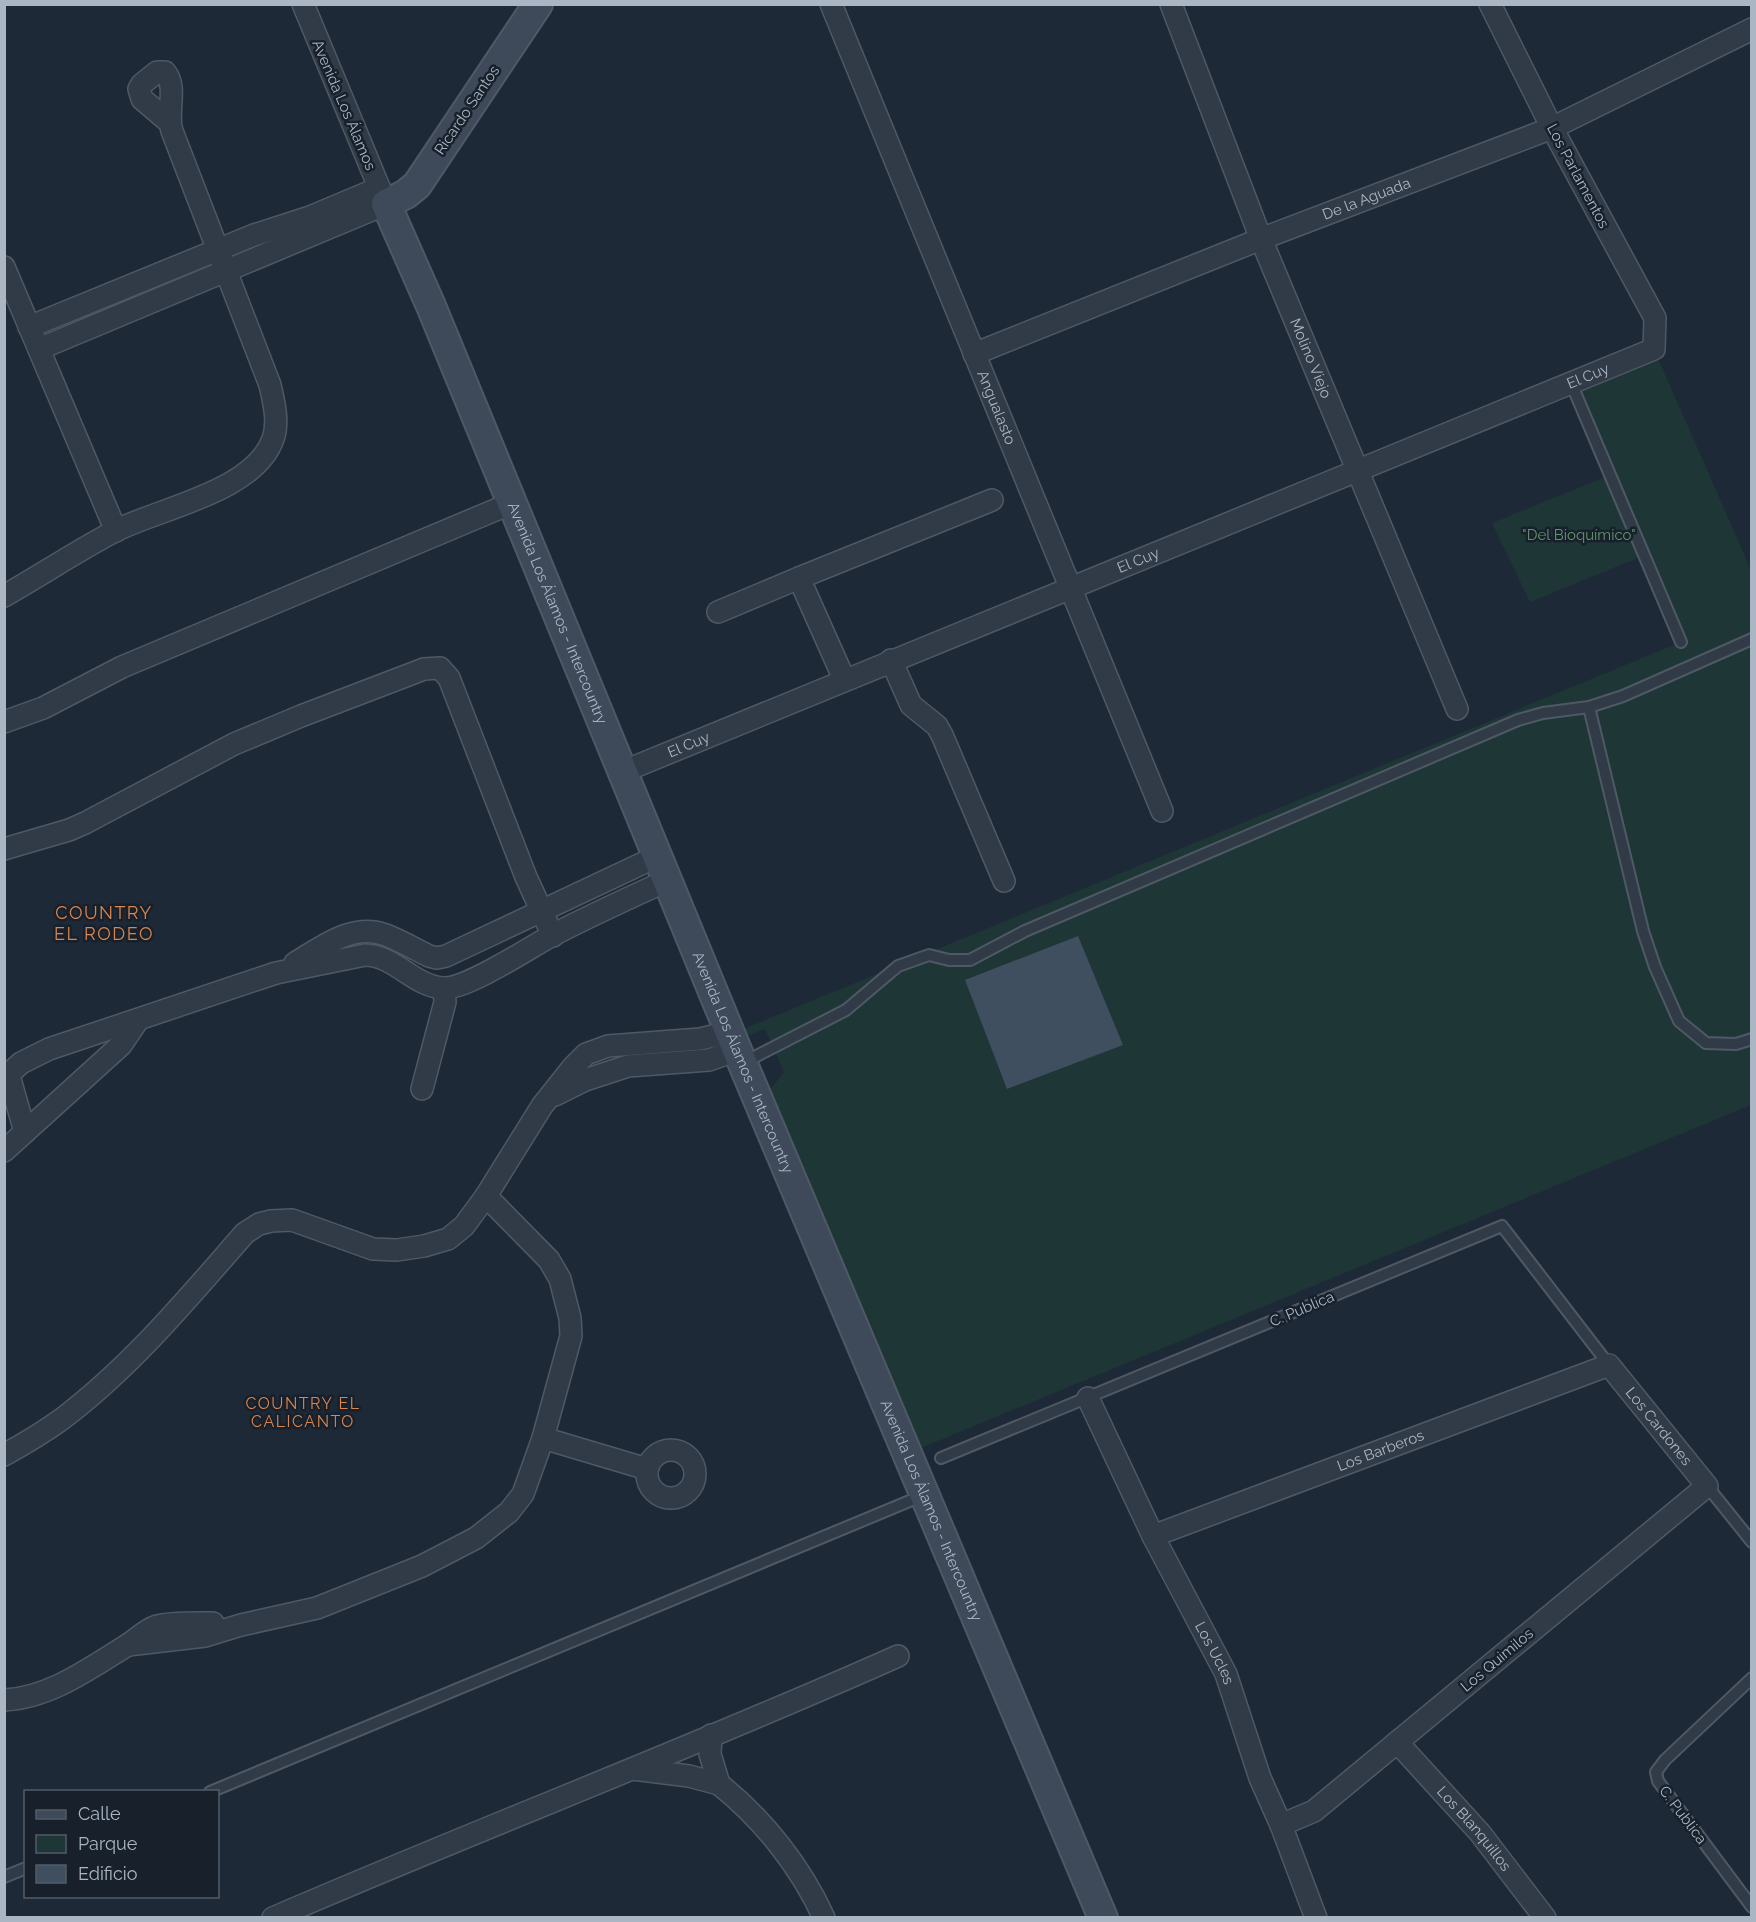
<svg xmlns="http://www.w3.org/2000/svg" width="1756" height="1922" font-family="Raleway,sans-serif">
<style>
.green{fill:#1f3637}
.building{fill:#404f5f}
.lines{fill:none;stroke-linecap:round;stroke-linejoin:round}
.lane-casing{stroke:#4e5965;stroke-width:14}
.street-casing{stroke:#4e5965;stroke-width:24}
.secondary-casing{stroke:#4e5965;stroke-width:32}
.lane{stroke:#313b47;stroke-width:10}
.street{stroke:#313b47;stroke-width:21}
.secondary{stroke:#3e4a5a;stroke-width:28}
.labels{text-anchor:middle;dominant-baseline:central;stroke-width:5;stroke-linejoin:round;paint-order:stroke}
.street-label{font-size:15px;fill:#aab6c4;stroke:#17202b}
.park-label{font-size:15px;fill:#61956b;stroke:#17202b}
.neighbourhood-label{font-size:16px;letter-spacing:1.5px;fill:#d98550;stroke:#17202b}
.quarter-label{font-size:18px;letter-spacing:1.5px;fill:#d98550;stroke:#17202b}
</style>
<rect width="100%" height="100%" fill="#1d2936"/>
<path class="green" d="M1654 349 1751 570V1105L916 1450 765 1096 784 1072 765 1029 743 1038 741 1030 1681 642 1645 555 1530 602 1492 523 1610 475 1571 383Z"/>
<path class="building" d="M1078 936 1123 1045 1007 1089 965 980Z"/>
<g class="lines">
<defs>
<path id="lane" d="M1571 383 1681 642
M1589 707 1643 931 1655 967 1679 1021 1706 1043 1736 1044 1752 1039
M743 1063 846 1010 898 966 929 955 949 960H970L1025 931 1518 720 1543 713 1589 707 1623 696 1752 639
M941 1458 1502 1226 1609 1365
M1707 1486 1752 1542
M1752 1678 1665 1760 1656 1772 1658 1781 1752 1907
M210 1792 924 1495
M4 1877 26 1868"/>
<g id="street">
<path id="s1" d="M831 4 1162 811"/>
<path id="s2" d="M1171 4 1261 239 1457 709"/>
<path d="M4 267 116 531"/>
<path d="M29 327 254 235 310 217 379 188"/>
<path d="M39 349 386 204 303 4"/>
<path id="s3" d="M974 354 1261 239 1552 128 1752 29"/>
<path d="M4 596C41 575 77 551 115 531 160 508 254 492 273 439 279 422 274 403 270 385L172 131C166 112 178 87 165 72H157L142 84 139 89 142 99 169 122"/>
<path d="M718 612 799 578"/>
<path d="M891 660 911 705 937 726 942 735 1004 881"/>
<path d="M844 679 799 578 992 500"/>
<path d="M4 722 43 708 122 667 512 503"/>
<path id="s4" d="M622 772 1654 349 1655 318 1552 128 1490 4"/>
<path d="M4 849 69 830 85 823 234 744 301 716 424 669 440 668 449 678 526 877 553 936"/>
<path d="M295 963C322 947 353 922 386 935 401 941 415 949 429 956L437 958 446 956 658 856"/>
<path d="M422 1089 445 1002 444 988"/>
<path d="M555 1095 585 1080 628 1066 709 1060 737 1050"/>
<path d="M25 1132 10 1079V1073L21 1063 49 1049 276 973 365 955C395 955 414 987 444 988 467 989 529 948 551 936 589 916 629 898 668 880"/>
<path d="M4 1151 121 1045 138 1020"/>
<path id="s5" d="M1088 1398 1153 1536 1226 1674 1260 1778 1281 1825 1316 1918"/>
<path d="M543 1438 647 1469"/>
<circle cx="671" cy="1474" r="24"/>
<path d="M4 1455C24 1444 44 1432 62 1419 132 1366 188 1298 245 1233L259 1224 271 1221 292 1220 373 1249 397 1250 424 1246 448 1239 464 1226 486 1196"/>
<path id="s6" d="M1153 1536 1609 1365 1707 1486 1314 1811 1281 1825"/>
<path d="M128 1645 205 1636 241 1625 317 1608 422 1566 476 1538 509 1512 523 1494 543 1438 571 1336 570 1318 560 1279 549 1260 486 1196 542 1106 573 1067 586 1054 608 1046 700 1039 730 1032"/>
<path d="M4 1700C49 1698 89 1669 126 1646 136 1640 145 1630 157 1626 171 1622 198 1623 213 1623"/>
<path id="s7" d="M1397 1742 1480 1833 1545 1918"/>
<path d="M633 1769 689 1776 719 1784 710 1754 711 1735"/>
<path d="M719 1784C763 1819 801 1867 824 1918"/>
<path d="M273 1918C481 1828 692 1748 898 1656"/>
</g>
<g id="secondary">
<path id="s8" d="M538 4 417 185 406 194 386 204 431 306 737 1050 1103 1918"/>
</g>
</defs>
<use href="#lane" class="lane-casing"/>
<use href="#street" class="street-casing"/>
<use href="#secondary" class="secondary-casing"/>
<use href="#lane" class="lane"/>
<use href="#street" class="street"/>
<use href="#secondary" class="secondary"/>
</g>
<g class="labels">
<g class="street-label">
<text transform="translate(344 105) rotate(67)">Avenida Los Álamos</text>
<text transform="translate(467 110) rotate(-56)">Ricardo Santos</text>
<text transform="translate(1578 176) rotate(62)">Los Parlamentos</text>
<text stroke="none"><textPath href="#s3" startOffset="422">De la Aguada</textPath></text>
<text stroke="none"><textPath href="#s2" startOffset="381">Molino Viejo</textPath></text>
<text stroke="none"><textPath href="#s4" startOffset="1044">El Cuy</textPath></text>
<text stroke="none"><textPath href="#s1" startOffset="436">Angualasto</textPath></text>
<text stroke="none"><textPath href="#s4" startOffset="558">El Cuy</textPath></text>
<text stroke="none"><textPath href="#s8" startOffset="698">Avenida Los Álamos - Intercountry</textPath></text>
<text stroke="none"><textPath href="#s4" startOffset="72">El Cuy</textPath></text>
<text stroke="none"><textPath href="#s8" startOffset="1184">Avenida Los Álamos - Intercountry</textPath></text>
<text transform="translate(1302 1309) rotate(-23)">C. Publica</text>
<text stroke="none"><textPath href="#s6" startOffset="566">Los Cardones</textPath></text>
<text stroke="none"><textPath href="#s6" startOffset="243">Los Barberos</textPath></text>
<text stroke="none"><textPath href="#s8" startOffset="1670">Avenida Los Álamos - Intercountry</textPath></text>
<text stroke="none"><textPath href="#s5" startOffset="285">Los Ucles</textPath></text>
<text transform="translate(1497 1660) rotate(-40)">Los Quimilos</text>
<text transform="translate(1683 1815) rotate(53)">C. Publica</text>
<text stroke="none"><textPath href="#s7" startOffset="116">Los Blanquillos</textPath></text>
</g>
<g class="park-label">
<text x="1579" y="535">"Del Bioquímico"</text>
</g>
<g class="neighbourhood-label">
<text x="303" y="1403">COUNTRY EL<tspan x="303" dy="18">CALICANTO</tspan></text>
</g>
<g class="quarter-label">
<text x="104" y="912">COUNTRY<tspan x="104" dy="21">EL RODEO</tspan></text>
</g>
</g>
<rect width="1756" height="1922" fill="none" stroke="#aab6c4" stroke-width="12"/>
<rect x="24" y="1790" width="195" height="108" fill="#17202b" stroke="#525c68" stroke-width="1.5"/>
<rect x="36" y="1810" width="30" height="9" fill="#3e4a5a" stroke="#525c68" stroke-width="1.5"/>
<text x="78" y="1820" font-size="18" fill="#aab6c4">Calle</text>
<rect x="36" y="1835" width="30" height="18" fill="#1f3637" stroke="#525c68" stroke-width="1.5"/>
<text x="78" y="1850" font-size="18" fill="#aab6c4">Parque</text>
<rect x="36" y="1865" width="30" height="18" fill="#404f5f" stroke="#525c68" stroke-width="1.5"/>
<text x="78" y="1880" font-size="18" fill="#aab6c4">Edificio</text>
</svg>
